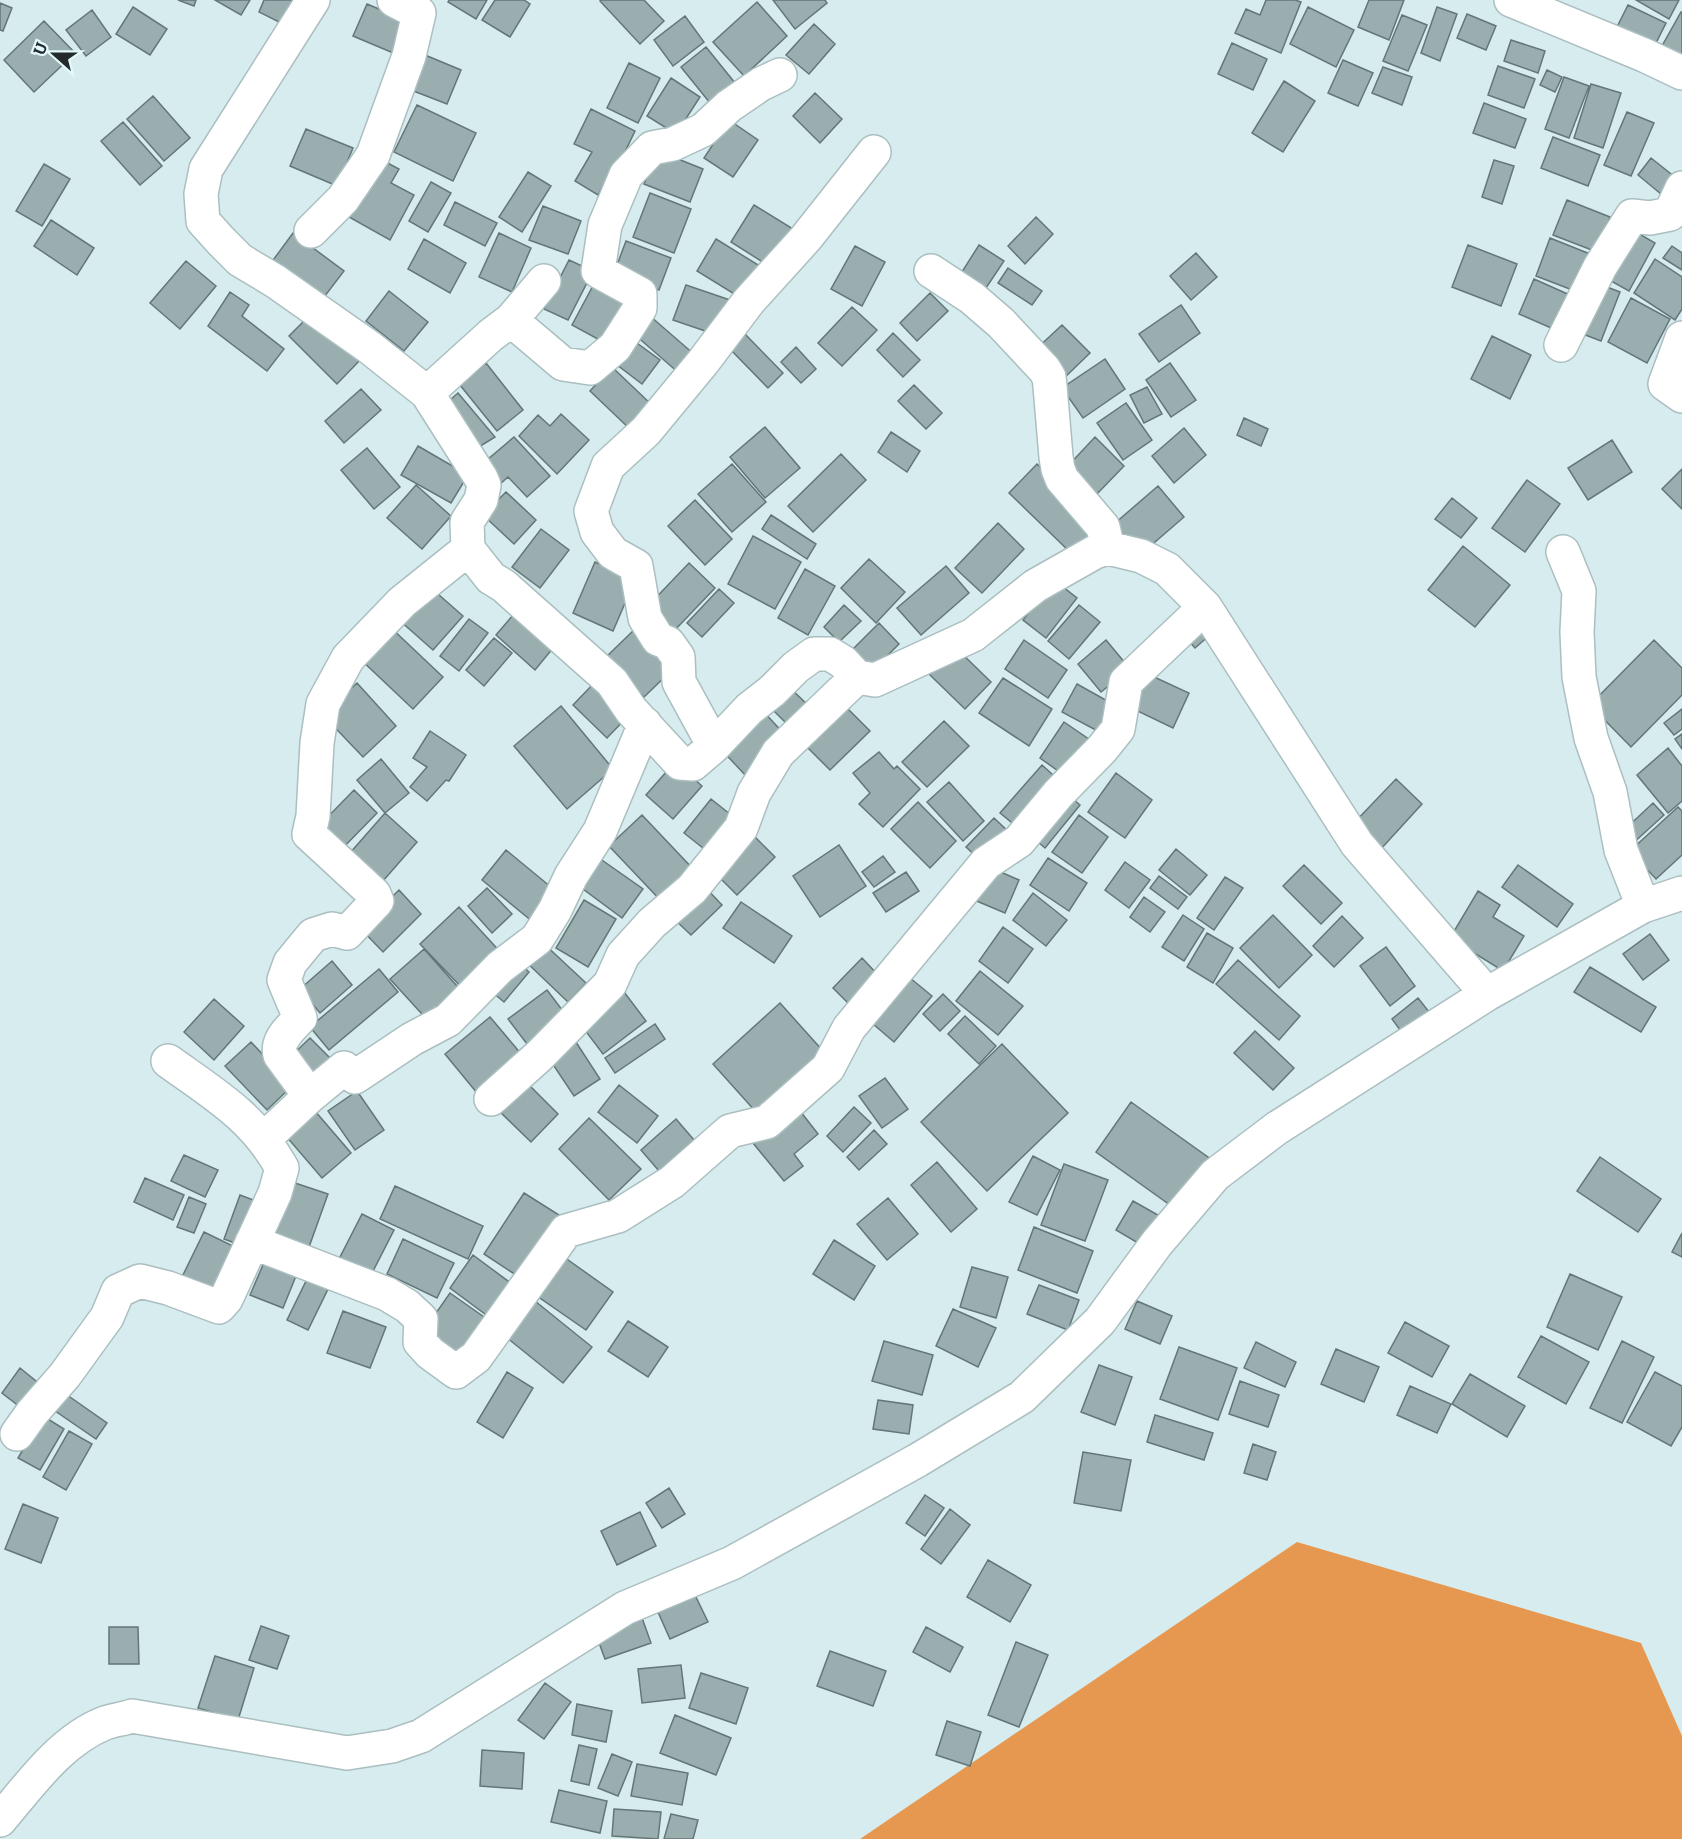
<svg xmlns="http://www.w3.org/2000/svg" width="1682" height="1839" font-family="Bitter,serif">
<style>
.forest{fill:#e69850}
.building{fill:#9aaeb0;stroke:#637678;stroke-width:1.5}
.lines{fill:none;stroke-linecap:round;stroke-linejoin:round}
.minor-casing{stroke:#abbfc1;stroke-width:36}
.minor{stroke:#fff;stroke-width:33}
</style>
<rect width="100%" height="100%" fill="#d7ecee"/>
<path class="forest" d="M1297 1542 1641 1643 1682 1736V1839H860Z"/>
<path class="building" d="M178 0H196L194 6Z
M215 0H250L241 15Z
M264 0H305L291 28 259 12Z
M449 0H487L476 19 448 2Z
M495 0H524L530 4 510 37 482 20Z
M601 0H644L664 21 640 44 600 1Z
M773 0H825L827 3 795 29Z
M1266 0H1295L1301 2 1281 53 1235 33 1246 9 1260 15Z
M1369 0H1404L1389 40 1358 27Z
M1636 0H1679L1669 19Z
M757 2 787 36 744 76 713 42Z
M0 3 12 8 3 31 0 30Z
M367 4 412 23 398 55 353 36Z
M1628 5 1666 23 1654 47 1616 29Z
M133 7 167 29 150 55 116 34Z
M1308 7 1354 30 1336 67 1290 44Z
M1437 7 1457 14 1440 61 1421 53Z
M92 10 111 37 86 56 66 30Z
M1681 12H1682V57L1662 46Z
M1467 14 1496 26 1486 50 1457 38Z
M1402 15 1427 25 1408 71 1383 61Z
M685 16 704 42 673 66 654 40Z
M44 21 75 53 34 92 4 60Z
M814 24 835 44 809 74 786 55Z
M1511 40 1545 51 1538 73 1504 61Z
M1232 43 1267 59 1253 90 1218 74Z
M706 47 735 83 710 103 681 67Z
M425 55 461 70 447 104 411 90Z
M1343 60 1373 73 1358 106 1328 93Z
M629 63 660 78 638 123 607 108Z
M1498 66 1535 79 1524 108 1488 95Z
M1383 67 1412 77 1402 105 1372 93Z
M1547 70 1562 77 1555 92 1540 85Z
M1564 77 1589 86 1569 138 1545 129Z
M671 78 700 97 676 134 647 116Z
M1284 81 1315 101 1283 152 1252 133Z
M1591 84 1621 93 1603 148 1574 138Z
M815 93 842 119 820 143 793 116Z
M153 96 190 138 164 161 127 119Z
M1484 103 1526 119 1515 148 1473 133Z
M417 105 476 133 453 181 394 152Z
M591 109 635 131 618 166 615 165 598 195 575 181 592 152 574 144Z
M1627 112 1654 123 1631 176 1604 165Z
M729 120 758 140 733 177 704 158Z
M123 122 162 166 140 185 101 141Z
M306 129 353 148 337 186 290 166Z
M1553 137 1600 155 1588 186 1541 168Z
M658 151 703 169 690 202 644 184Z
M1651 158 1681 182 1667 199 1638 175Z
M380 159 399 169 391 183 414 195 390 240 349 217Z
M1494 160 1514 166 1502 204 1482 197Z
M44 164 70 179 42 226 16 211Z
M528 172 551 186 522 232 499 217Z
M431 182 451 193 428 232 409 221Z
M650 193 691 209 674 253 633 237Z
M1567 200 1610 217 1597 252 1553 235Z
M455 202 497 223 485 246 444 225Z
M754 205 793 229 769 266 731 242Z
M543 206 581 221 568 254 529 240Z
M1036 217 1053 234 1025 264 1008 246Z
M51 220 94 248 77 275 34 246Z
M1629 228 1655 243 1629 291 1602 276Z
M293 233 344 271 318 305 268 267Z
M499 233 531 248 512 292 479 277Z
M1550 238 1590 254 1575 291 1536 276Z
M424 239 466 263 450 293 408 269Z
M716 239 763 268 744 300 697 271Z
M626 241 671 258 659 290 614 273Z
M979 245 1004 261 984 291 960 275Z
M1468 245 1517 264 1501 306 1452 287Z
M855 246 885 262 862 306 831 289Z
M1672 246 1682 253V270L1663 258Z
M1196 253 1217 277 1191 300 1170 276Z
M1655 259 1682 277V309L1675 320 1634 293Z
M569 260 593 271 568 320 544 309Z
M186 261 216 286 180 329 150 303Z
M1008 268 1042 291 1032 305 998 283Z
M1534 279 1572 296 1558 331 1519 314Z
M595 282 628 300 605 343 572 325Z
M1594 282 1620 292 1601 341 1575 331Z
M686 285 730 300 717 335 673 320Z
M389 291 428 322 404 351 366 321Z
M230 292 249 305 242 316 284 349 267 371 208 326Z
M930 293 948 311 917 341 900 323Z
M1631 298 1670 319 1647 363 1608 342Z
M1181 305 1200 333 1159 362 1139 334Z
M852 307 877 330 842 366 818 343Z
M314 311 361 359 337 384 289 336Z
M650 316 695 355 680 374 634 334Z
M1062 325 1090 353 1061 381 1033 352Z
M744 333 783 373 768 388 729 348Z
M893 333 920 360 903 377 877 350Z
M1492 336 1531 355 1510 399 1471 379Z
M630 338 660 360 642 384 612 361Z
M796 347 816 369 801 383 781 362Z
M1105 359 1125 389 1083 418 1062 388Z
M486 363 523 410 497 431 460 385Z
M1170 363 1196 400 1171 417 1146 380Z
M612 367 655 408 633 432 590 391Z
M914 385 942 413 926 429 898 401Z
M1147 387 1162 414 1144 423 1130 395Z
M361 389 381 410 344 443 325 421Z
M458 393 495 437 474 450 442 407Z
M1126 403 1152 440 1123 460 1097 423Z
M561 414 589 440 557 474 519 436 538 415 550 426Z
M1244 418 1268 429 1261 446 1237 435Z
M765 427 800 468 765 498 730 457Z
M1184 428 1206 455 1174 483 1152 456Z
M891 432 920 451 907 472 878 452Z
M514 437 550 476 527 497 508 477 499 485 481 465Z
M1095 437 1124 466 1096 495 1067 467Z
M1612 440 1632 472 1588 500 1568 468Z
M418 446 468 475 451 503 401 475Z
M367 448 400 487 374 509 341 470Z
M841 454 866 480 813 532 788 506Z
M732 464 766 502 732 532 698 494Z
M1037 464 1100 525 1072 554 1009 493Z
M1682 469V509L1662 489Z
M1527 480 1560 504 1525 552 1492 528Z
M416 485 451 516 422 549 387 518Z
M1158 486 1184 517 1140 555 1114 524Z
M506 492 536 520 514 544 483 515Z
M1452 498 1477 518 1461 538 1435 519Z
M695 500 732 539 705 565 668 526Z
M771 515 816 544 807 559 762 529Z
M998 523 1024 549 982 593 955 568Z
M541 529 569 550 540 588 512 567Z
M753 536 801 562 775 609 728 584Z
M1463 546 1510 585 1475 627 1428 590Z
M869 559 905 592 876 623 841 588Z
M595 562 635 580 613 631 573 613Z
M689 563 715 588 674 631 648 606Z
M946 566 969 593 921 635 897 608Z
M805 569 835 586 808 635 778 618Z
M1054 580 1077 598 1046 638 1023 620Z
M430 587 463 616 433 650 399 620Z
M719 589 734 603 702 637 687 623Z
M844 605 861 621 839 642 824 627Z
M1079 605 1100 622 1069 659 1048 641Z
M519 608 558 642 535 670 496 635Z
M469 619 488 633 459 671 440 656Z
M879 623 899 644 869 674 849 653Z
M388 625 443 677 413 709 358 657Z
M1218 628 1195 648 1183 634Z
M634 630 673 669 644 697 605 658Z
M494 638 512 653 484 686 466 670Z
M1024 640 1067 670 1048 698 1005 669Z
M1106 640 1130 669 1101 692 1078 664Z
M1654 640 1682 668V695L1631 747 1590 705Z
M955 647 991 682 965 709 929 674Z
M1139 670 1189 693 1173 728 1123 704Z
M1003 678 1052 709 1029 746 979 713Z
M597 680 631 713 607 738 573 705Z
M784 682 815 712 795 732 765 702Z
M357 683 396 726 363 757 323 715Z
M1077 684 1120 708 1105 735 1062 712Z
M842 703 870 731 830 770 802 742Z
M561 706 613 769 567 809 514 746Z
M759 707 788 738 747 777 718 746Z
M1682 709V729L1674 735 1664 723Z
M944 721 969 746 927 787 902 762Z
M1064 722 1093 742 1068 778 1040 758Z
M430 731 466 755 449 781 446 780 427 801 410 787 427 767 413 758Z
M1682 734V749L1675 739Z
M1668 748 1682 766V801L1668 813 1637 775Z
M879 752 894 769 897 766 920 789 883 827 859 804 870 793 853 773Z
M381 759 409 793 385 813 357 780Z
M675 762 702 786 673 819 646 795Z
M1042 765 1063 784 1022 831 1000 813Z
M1116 773 1152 800 1125 838 1088 812Z
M1396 779 1422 804 1380 850 1353 824Z
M949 782 984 821 963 841 927 802Z
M354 790 377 813 336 855 313 832Z
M1066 793 1080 805 1045 848 1031 836Z
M711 799 740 822 713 856 684 833Z
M918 802 956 841 930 868 891 829Z
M1653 803 1664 815 1631 845 1621 833Z
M1678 807 1682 811V855L1656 879 1630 851Z
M385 813 417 842 376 889 343 861Z
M642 815 695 871 662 902 609 846Z
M1079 815 1108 837 1082 873 1052 852Z
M994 818 1011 834 983 863 966 847Z
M749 831 775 857 737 895 711 869Z
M839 845 866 886 820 917 793 876Z
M1176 849 1207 875 1190 895 1159 870Z
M506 850 557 892 533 922 482 880Z
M883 856 895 872 874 887 862 872Z
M599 858 643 889 622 918 579 886Z
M1048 858 1087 883 1069 911 1030 885Z
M1125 862 1150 880 1129 908 1105 890Z
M1304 865 1342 903 1321 924 1283 886Z
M1518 865 1573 904 1557 927 1502 887Z
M987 866 1019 880 1005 913 972 899Z
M906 872 919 891 886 912 873 893Z
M1159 876 1187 897 1178 909 1150 888Z
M1225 877 1243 888 1214 930 1197 918Z
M703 885 722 905 691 935 671 916Z
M487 888 512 914 492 933 468 906Z
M399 890 421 914 383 952 360 928Z
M1478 891 1500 905 1493 917 1524 936 1503 971 1450 938Z
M1033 893 1067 920 1046 946 1013 920Z
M1144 897 1165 912 1150 932 1130 917Z
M584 900 616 919 588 967 556 948Z
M741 902 792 936 774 963 723 928Z
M459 907 504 956 465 991 420 944Z
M1183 915 1204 929 1184 961 1162 947Z
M1273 915 1312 955 1279 988 1240 948Z
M1342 916 1363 938 1334 967 1313 946Z
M1003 927 1033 949 1008 983 979 961Z
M1207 933 1233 948 1213 983 1187 967Z
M1650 934 1669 960 1643 980 1623 954Z
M541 941 586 983 568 1002 523 959Z
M1386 947 1415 986 1390 1006 1360 966Z
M424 949 465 995 432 1025 390 979Z
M862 958 879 976 850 1005 833 988Z
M1238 960 1300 1016 1279 1040 1216 984Z
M332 961 352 985 320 1013 300 989Z
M518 962 529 972 504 1002 492 992Z
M1590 967 1656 1007 1641 1032 1574 992Z
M379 969 398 992 329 1050 310 1027Z
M980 971 1023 1006 998 1035 956 1001Z
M904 973 932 996 894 1042 866 1018Z
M547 990 566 1015 527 1044 508 1019Z
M624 992 646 1021 603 1054 581 1025Z
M943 994 960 1011 940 1031 923 1014Z
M1418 998 1430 1013 1403 1034 1392 1019Z
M214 999 244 1026 214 1060 184 1032Z
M780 1003 823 1051 756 1112 713 1064Z
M965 1016 996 1046 979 1064 948 1034Z
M490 1017 522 1055 477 1093 445 1054Z
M655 1024 665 1039 615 1073 605 1058Z
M1255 1031 1294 1068 1273 1090 1234 1053Z
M572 1036 600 1079 574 1096 546 1054Z
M310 1038 339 1067 314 1090 286 1061Z
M251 1042 292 1086 267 1110 225 1066Z
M1002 1044 1068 1113 987 1191 921 1122Z
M885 1078 908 1109 882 1128 859 1096Z
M523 1079 558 1114 531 1142 496 1108Z
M619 1085 658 1116 637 1143 598 1112Z
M357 1091 384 1130 355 1150 328 1111Z
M1131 1102 1212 1160 1177 1210 1096 1152Z
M309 1104 351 1153 322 1178 280 1129Z
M797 1107 818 1134 794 1154 803 1166 784 1181 753 1143Z
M854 1107 871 1123 843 1152 827 1136Z
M589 1118 641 1169 609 1200 559 1149Z
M676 1119 694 1140 659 1171 641 1150Z
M874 1130 887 1144 859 1170 847 1157Z
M184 1155 218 1170 205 1197 171 1181Z
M1033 1156 1060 1170 1037 1215 1009 1202Z
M1600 1157 1661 1199 1638 1232 1577 1191Z
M937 1162 977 1209 951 1232 911 1185Z
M1064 1164 1108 1180 1085 1241 1041 1225Z
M145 1178 184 1195 173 1220 134 1202Z
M286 1180 328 1194 309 1247 267 1232Z
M395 1186 483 1226 468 1259 380 1219Z
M524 1193 559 1215 519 1277 484 1254Z
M240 1195 256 1201 240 1245 224 1239Z
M189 1197 206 1204 194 1233 177 1227Z
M888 1198 918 1234 887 1260 857 1224Z
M1133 1201 1165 1219 1148 1249 1116 1230Z
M362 1214 394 1230 369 1279 337 1263Z
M1034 1227 1093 1251 1077 1293 1018 1270Z
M204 1232 235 1247 213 1294 181 1279Z
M1682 1233V1257L1672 1252Z
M403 1239 454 1263 437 1298 387 1274Z
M834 1240 875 1266 854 1300 813 1274Z
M473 1255 516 1287 493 1320 450 1288Z
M564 1257 613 1292 586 1330 537 1296Z
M266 1258 298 1271 283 1308 250 1295Z
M972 1267 1008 1277 996 1318 960 1307Z
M1570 1274 1622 1297 1598 1350 1547 1327Z
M309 1275 330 1285 308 1330 287 1320Z
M1039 1285 1079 1300 1068 1330 1027 1314Z
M450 1293 491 1322 463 1362 422 1333Z
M530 1297 592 1347 563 1383 501 1333Z
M1137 1301 1172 1316 1160 1344 1125 1329Z
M953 1309 996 1328 978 1367 936 1346Z
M343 1311 386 1327 370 1368 327 1353Z
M628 1321 668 1347 648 1377 608 1351Z
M1405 1322 1449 1346 1432 1377 1388 1353Z
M1541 1336 1589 1362 1566 1404 1518 1377Z
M884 1341 933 1355 922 1395 872 1381Z
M1622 1341 1654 1357 1622 1423 1590 1408Z
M1256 1342 1296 1362 1285 1387 1244 1368Z
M1179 1347 1237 1368 1218 1420 1160 1399Z
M1336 1349 1379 1367 1364 1402 1321 1384Z
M1099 1365 1132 1377 1115 1425 1081 1412Z
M20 1368 42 1386 24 1410 2 1393Z
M507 1372 533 1388 503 1438 477 1422Z
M1655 1372 1682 1386V1427L1671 1446 1627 1422Z
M1470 1374 1525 1406 1507 1437 1452 1404Z
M1240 1381 1279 1395 1268 1427 1229 1414Z
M1410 1386 1451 1404 1437 1433 1397 1415Z
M60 1390 107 1423 96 1439 48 1406Z
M878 1400 913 1405 909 1434 873 1429Z
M1155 1415 1213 1433 1204 1460 1147 1442Z
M43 1416 64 1429 40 1470 18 1458Z
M69 1431 92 1444 66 1490 43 1477Z
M1253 1444 1276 1452 1267 1480 1244 1473Z
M1083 1452 1131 1460 1121 1511 1074 1503Z
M669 1488 685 1514 662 1528 646 1503Z
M925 1495 944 1508 925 1536 906 1523Z
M23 1504 58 1518 41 1563 5 1549Z
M950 1509 970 1525 941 1564 921 1549Z
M640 1512 656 1546 617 1565 601 1531Z
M988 1560 1031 1585 1010 1622 967 1597Z
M695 1595 708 1622 670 1639 658 1612Z
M641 1615 651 1643 605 1659 595 1632Z
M261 1626 289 1636 277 1669 249 1660Z
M109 1627H138L139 1664H109Z
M926 1627 963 1647 950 1672 913 1652Z
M1016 1642 1048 1655 1019 1727 988 1715Z
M830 1651 886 1671 873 1706 817 1686Z
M215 1656 254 1668 238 1720 198 1708Z
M681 1665 685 1698 642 1703 638 1669Z
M701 1673 748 1688 736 1724 689 1708Z
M545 1683 571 1702 544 1739 518 1720Z
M577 1704 612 1711 606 1742 572 1735Z
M675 1715 731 1738 716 1775 660 1753Z
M947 1721 981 1732 970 1766 936 1755Z
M579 1745 597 1749 589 1785 571 1781Z
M482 1750 524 1753 522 1789 480 1786Z
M612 1754 632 1762 618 1796 598 1788Z
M637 1764 688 1773 682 1805 631 1796Z
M559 1790 607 1801 600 1833 551 1822Z
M614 1809 661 1812 658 1839 612 1836Z
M671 1814 698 1820 693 1839H664Z"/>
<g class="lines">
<defs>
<path id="minor" d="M313 0 206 169 201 194 203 221 221 241 240 260 275 281 369 347 427 393 481 478 484 485 481 500 467 522 468 549 491 578 504 586 612 682 631 710 680 763 693 764 714 746 749 709 772 691 796 667 814 654H830L843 662 857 677 875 680 973 635 1035 586 1095 552 1108 548 1141 556 1167 569 1205 607 1357 844 1487 994
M1511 0 1644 55 1682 73
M311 231 343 199 373 155 409 56 419 13 394 0
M931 271 972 298 1001 323 1044 369 1049 377 1050 386 1056 457 1058 469 1062 479 1103 527 1108 548
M511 320 563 364 590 368 615 347 640 308V294L598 271 605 225 626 175 652 148 673 144 703 130 729 106 761 84 780 75
M1682 338 1665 384 1682 396
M1561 345 1600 267 1632 216 1650 218 1670 214 1682 188
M427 393 491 335 511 320 544 281
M1563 552 1579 591 1577 632 1579 677 1591 738 1610 792 1621 850 1643 906
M714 746 679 682 678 657 668 643 658 639 645 618 636 566 613 553 597 532 591 511 608 466 646 431 703 362 749 301 806 238 874 152
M310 1096 280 1055C276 1040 290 1029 300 1018L284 980 290 963 313 935 332 929 347 933 377 901 374 894 309 834 313 816 317 743 323 704 348 658 402 602 468 549
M491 1099 539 1056 610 984 623 955 652 923 692 889 741 828 754 793 778 753 857 677
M264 1139 310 1096 344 1068 355 1077 412 1039 448 1020 500 967 537 939 555 910 571 876 600 831 645 724
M252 1242 387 1294 407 1306 421 1319 420 1342 430 1353 456 1372 476 1357 566 1231 618 1216 672 1182 730 1131 767 1122 828 1068 849 1028 986 863 1019 841 1058 794 1102 749 1118 729 1126 682 1205 607
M17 1434 32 1413 65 1375 107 1317 118 1291 140 1281 168 1288 219 1307 226 1299 275 1193 282 1168C254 1117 214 1094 168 1061
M0 1820C29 1786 61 1740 105 1723 114 1720 123 1719 132 1716L347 1753 392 1746 421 1736 625 1608 732 1563 918 1460 1022 1397 1100 1321 1157 1243 1215 1175 1277 1128 1487 994 1643 906 1682 893"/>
</defs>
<use href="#minor" class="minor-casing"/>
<use href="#minor" class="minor"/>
</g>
<g transform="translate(54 54) rotate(291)" stroke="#e4f9fc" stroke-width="4.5" paint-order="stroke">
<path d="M0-4.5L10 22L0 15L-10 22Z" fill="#222a2b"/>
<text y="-9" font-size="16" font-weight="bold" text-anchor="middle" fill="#222a2b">U</text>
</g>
</svg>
